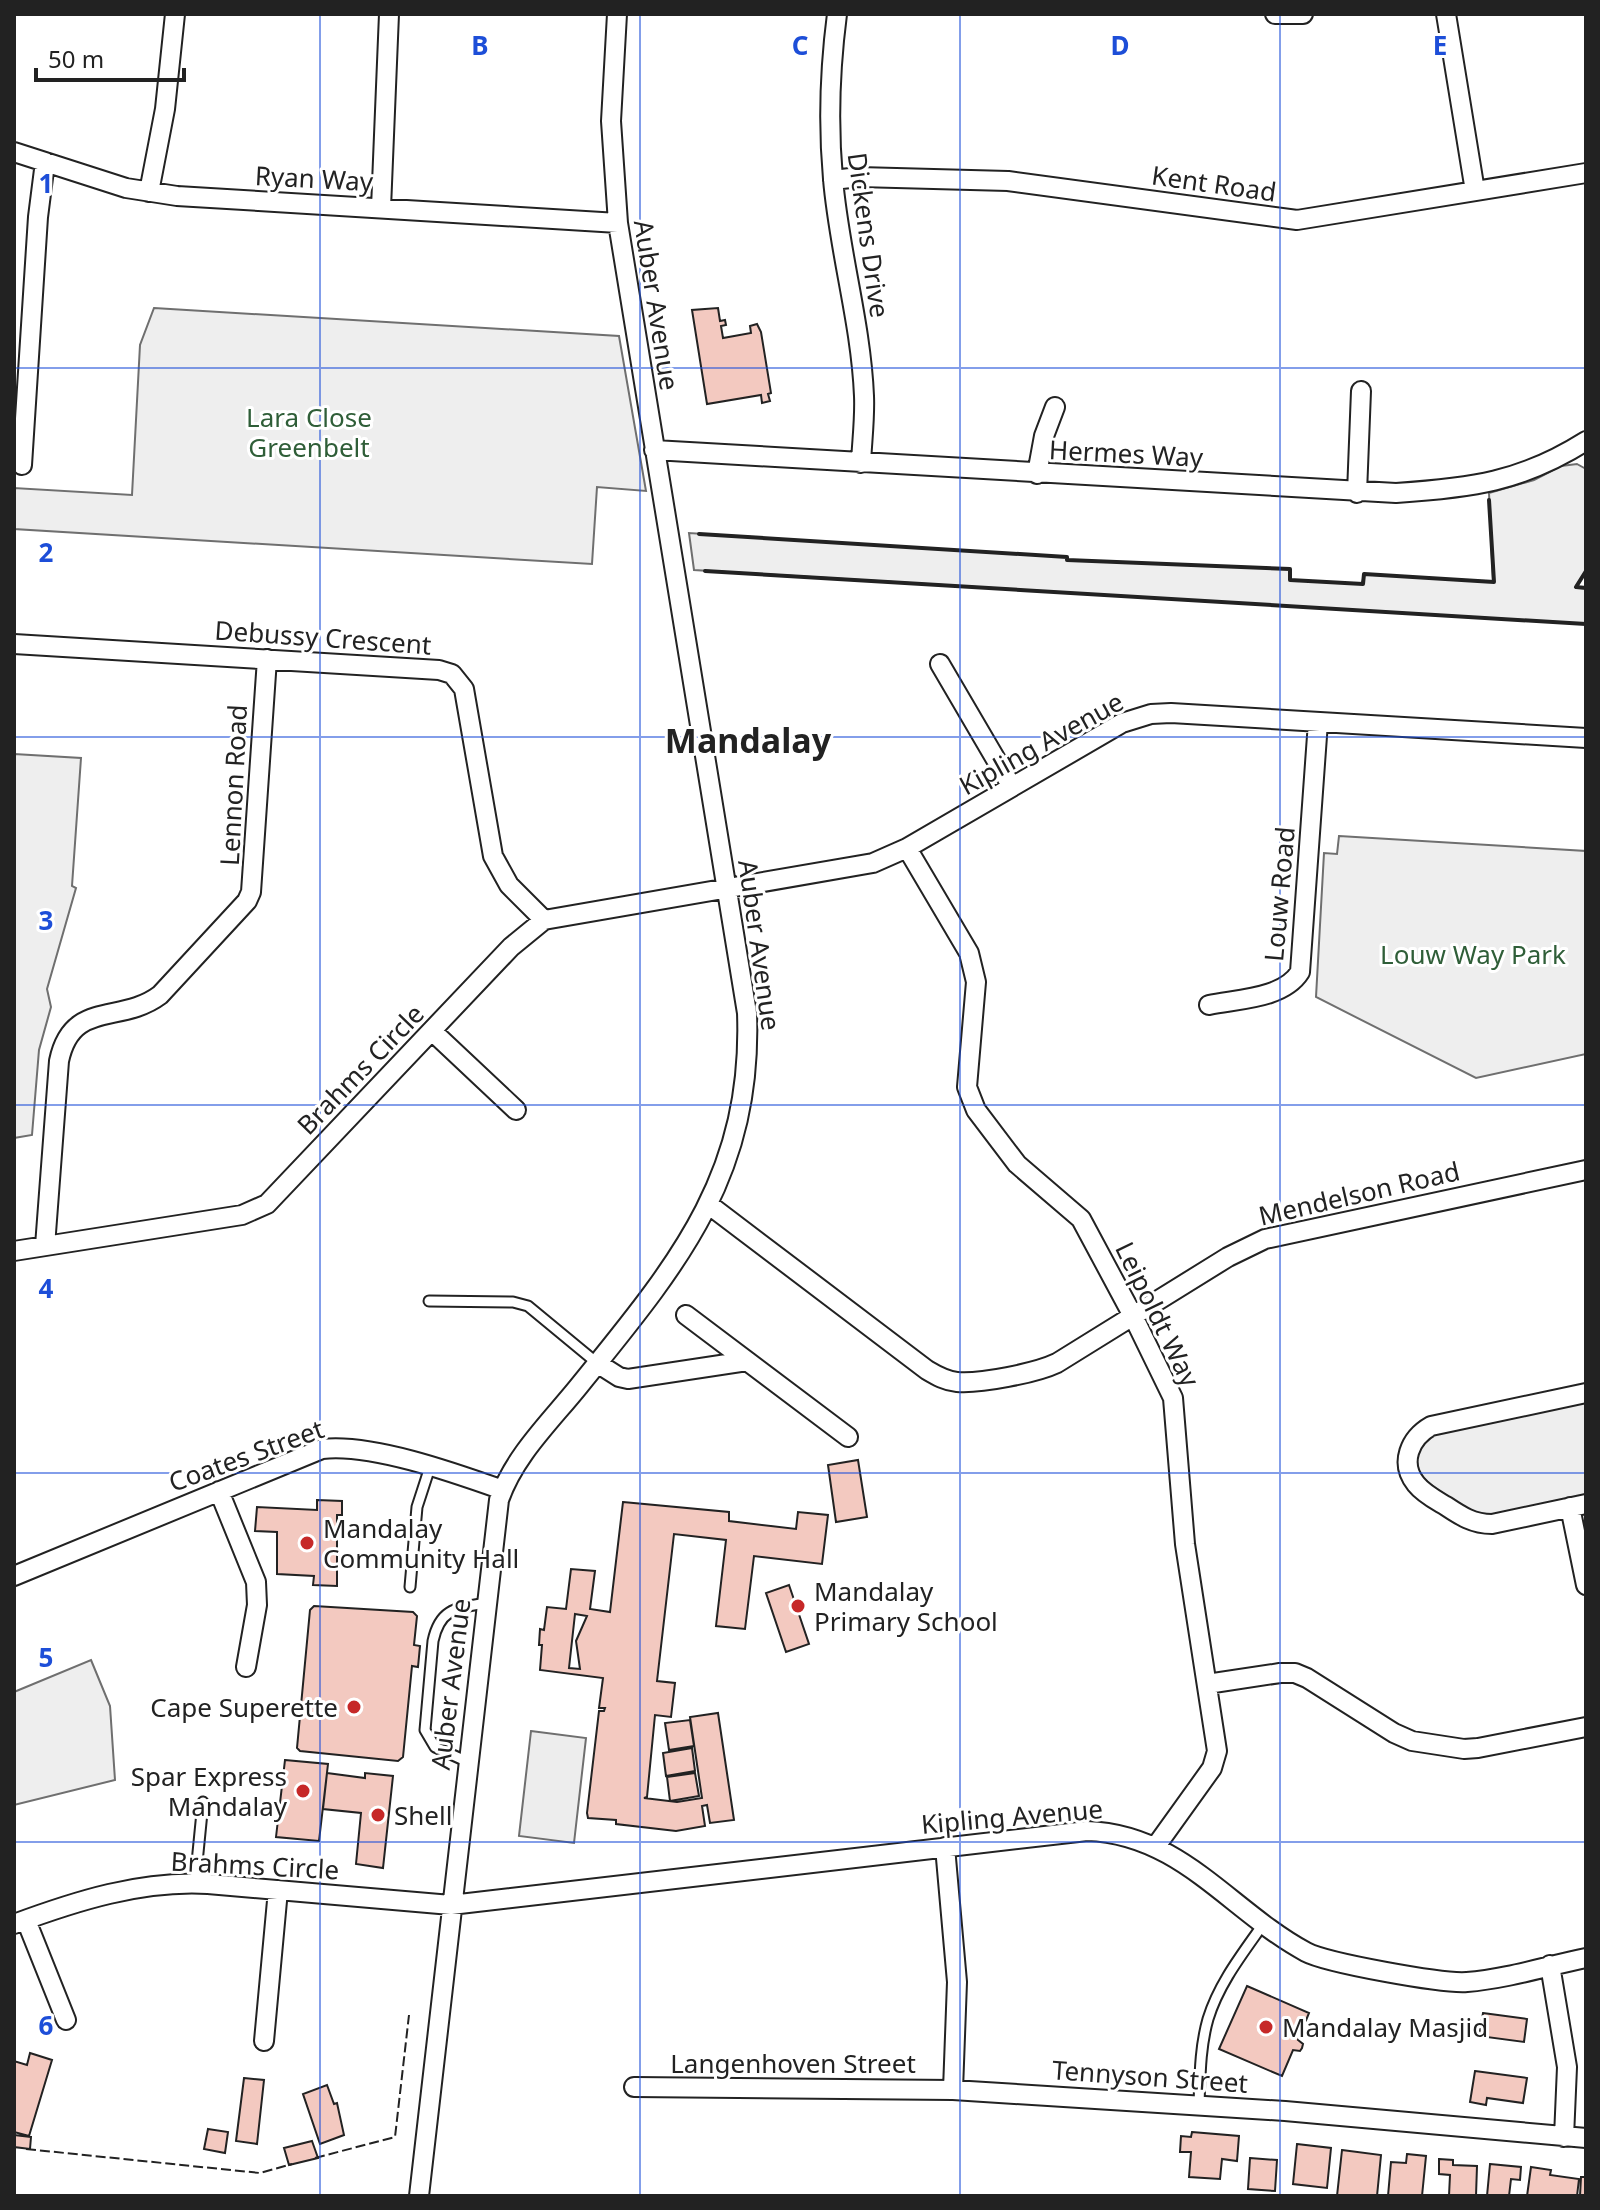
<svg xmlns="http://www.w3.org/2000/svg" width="1600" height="2210" font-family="'Noto Sans',sans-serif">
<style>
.green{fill:#eee;stroke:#6f6f6f;stroke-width:2}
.parking{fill:#ededed;stroke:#6f6f6f;stroke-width:2}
.building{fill:#f3c9c0;stroke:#222;stroke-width:2;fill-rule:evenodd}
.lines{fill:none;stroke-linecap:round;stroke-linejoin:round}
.service-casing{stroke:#222;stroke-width:13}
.minor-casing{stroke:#222;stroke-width:22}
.service{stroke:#fff;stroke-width:9}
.minor{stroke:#fff;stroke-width:18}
.fence{stroke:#222;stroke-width:2;stroke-dasharray:10 4;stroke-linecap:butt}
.wall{stroke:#222;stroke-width:4}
.grid{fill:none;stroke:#1d4ed8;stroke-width:2;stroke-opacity:0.55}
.poi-dot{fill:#c62828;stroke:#fff;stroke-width:3}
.labels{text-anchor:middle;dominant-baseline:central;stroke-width:6;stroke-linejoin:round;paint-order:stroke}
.street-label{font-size:26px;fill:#222;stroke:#fff}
.park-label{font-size:26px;fill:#2f5e38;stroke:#fff}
.poi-label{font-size:26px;fill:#222;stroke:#fff;text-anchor:start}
.district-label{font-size:34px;font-weight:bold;fill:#222;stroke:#fff}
.grid-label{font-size:26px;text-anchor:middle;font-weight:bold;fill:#1d4ed8;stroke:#fff;stroke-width:6;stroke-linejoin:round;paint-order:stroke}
</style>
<rect width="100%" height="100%" fill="#fff"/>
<path class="green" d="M154 308 619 336 646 491 597 487 592 564 14 529V488L132 495 140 345Z
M1577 464 1586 469V571L1576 586 1586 588V624L694 570 689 533 1067 557V560L1290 569V580L1362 584 1364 574 1493 582 1489 493 1534 480 1561 466Z
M14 754 81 758 72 886 76 888 47 989 51 1007 39 1050 32 1135 14 1138Z
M1339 836 1586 851V1054L1476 1078 1316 997 1324 853 1337 854Z
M1586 1402V1495L1487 1516C1471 1512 1459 1504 1446 1495 1418 1478 1404 1462 1432 1435Z
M91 1660 110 1706 115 1780 14 1805V1692Z"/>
<path class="parking" d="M531 1731 586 1738 574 1843 519 1836Z"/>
<path class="building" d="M718 308 720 321 725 320 726 325 721 326 723 338 751 333 750 326 757 324 761 332 771 393 768 394 770 401 762 403 761 395 707 404 692 310Z
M858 1460 867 1517 836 1522 828 1465Z
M317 1500 342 1501V1515H337V1586L313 1585 314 1576 277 1574V1532L255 1531 257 1507 317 1510Z
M623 1502 729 1512V1521L796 1529 798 1512 828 1515 822 1564 754 1556 745 1629 716 1626 726 1540 674 1534 657 1681 675 1683 671 1717 655 1715 647 1797 644 1798 677 1802 702 1798 690 1717 718 1713 734 1820 710 1823 707 1805 702 1806 705 1826 676 1831 616 1824V1820L588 1818 587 1813 599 1711H604L605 1708H599L603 1678 540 1670 542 1645H539L540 1629 544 1630 547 1607 566 1609 571 1569 595 1571 590 1609 610 1612ZM575 1614 587 1616 576 1641 580 1669 569 1668Z
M789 1585 809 1644 786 1652 766 1593Z
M314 1606 413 1612 417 1616 414 1645 420 1646 418 1667 412 1666 403 1757 398 1761 300 1751 297 1748 310 1610Z
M690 1720 694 1746 669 1750 665 1723Z
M692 1748 695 1771 666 1776 663 1753Z
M285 1760 328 1764 319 1841 276 1837Z
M327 1773 365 1778V1773L393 1776 383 1868 356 1864 361 1813 323 1809Z
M695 1773 699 1796 670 1801 667 1777Z
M1247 1986 1309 2013 1298 2040 1303 2044 1302 2048 1300 2051 1293 2050 1282 2076 1219 2049Z
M1483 2013 1527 2019 1524 2042 1479 2036Z
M30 2053 52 2060 29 2136 14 2132V2061L27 2065Z
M1475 2071 1527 2078 1523 2103 1487 2098 1486 2105 1470 2102Z
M244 2078 264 2080 257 2144 236 2141Z
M327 2085 334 2104 337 2103 344 2135 320 2144 303 2094Z
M208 2129 228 2132 225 2153 204 2149Z
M1192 2132 1239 2136 1237 2161 1222 2159 1220 2179 1189 2177 1191 2152H1180L1181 2136 1191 2137Z
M14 2135 31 2137 30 2149 14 2147Z
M312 2141 318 2158 289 2165 284 2148Z
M1297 2144 1331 2148 1327 2188 1293 2184Z
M1342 2150 1381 2155 1377 2196H1337Z
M1407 2154 1426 2156 1422 2196H1388L1391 2162 1406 2163Z
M1250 2158 1277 2160 1275 2191 1248 2189Z
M1439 2159 1453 2160V2165L1477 2166 1476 2196H1449L1450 2175 1439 2174Z
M1490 2164 1521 2167 1520 2180 1511 2179 1509 2196H1487Z
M1531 2167 1551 2170 1550 2175 1579 2179 1577 2196H1527Z
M1581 2177H1586V2196H1580Z"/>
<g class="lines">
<defs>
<path id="service" d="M429 1301 513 1302 528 1306 597 1363
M410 1587 417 1507 430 1467
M468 1762 435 1747 425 1730 433 1641C440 1608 457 1608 486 1603
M195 1883 203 1802
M1199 2105C1200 2076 1200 2047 1208 2019 1219 1983 1243 1953 1264 1923"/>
<path id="minor" d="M837 14C830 68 828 124 833 179 839 251 861 323 864 396 865 418 862 441 861 463
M1275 14H1303
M1446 14 1475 191
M14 152 126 188 177 196 618 223
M833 180 859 177 1008 181 1297 220 1586 173
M149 192 165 109 175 14
M381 208 389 14
M654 450 1396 493C1471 488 1521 482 1586 441
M22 465 38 217 45 162
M1037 474 1044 436 1055 407
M1357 493 1361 391
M14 644 439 670 452 674 464 689 493 856 509 885 544 920
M940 664 1012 787
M907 848 969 953 976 982 967 1087 976 1110 1017 1164 1081 1219 1133 1316 1173 1398 1185 1544 1217 1751 1212 1768 1156 1846
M1209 1005C1237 999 1283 999 1300 972L1318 722
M432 1031 516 1110
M708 1204 927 1370C937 1376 946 1381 957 1382 980 1384 1036 1373 1057 1363L1228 1257 1265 1239 1586 1170
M45 1246 59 1061C72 999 120 1025 160 995L247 901 251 892 267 659
M14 1251 242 1215 267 1204 511 947 544 920 873 863 907 848 1122 723 1151 714 1171 713 1586 738
M686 1315 848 1437
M597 1363 619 1377 628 1379 747 1361
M1586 1393 1431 1426C1410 1438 1399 1463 1416 1484 1424 1494 1436 1500 1446 1506 1461 1516 1473 1524 1492 1524L1586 1504
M219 1491 256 1582 257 1605 246 1667
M1570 1507 1586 1585
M14 1576 322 1449C371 1443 455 1473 503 1490
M1207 1684 1280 1673H1295L1307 1678 1394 1733 1412 1741 1464 1749 1478 1748 1586 1727
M945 1847 957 1982 953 2090
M26 1920 66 2020
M14 1924C76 1901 142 1880 208 1884L451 1905 1087 1831C1181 1834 1230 1911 1306 1952 1327 1963 1443 1984 1467 1982 1506 1979 1547 1966 1586 1958
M1550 1965 1567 2067 1564 2137
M264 2041 278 1890
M634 2087 953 2090 1285 2111 1586 2138
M419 2196 499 1500C514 1456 550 1422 579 1386 676 1266 753 1177 747 1013L618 223 611 121 617 14"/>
</defs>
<use href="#service" class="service-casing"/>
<use href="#minor" class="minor-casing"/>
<use href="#service" class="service"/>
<use href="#minor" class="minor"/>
<path class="fence" d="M26 2149 260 2173 292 2164
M315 2158 395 2137 409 2015"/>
<path class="wall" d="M699 534 1067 557V560L1290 569V580L1363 584 1364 574 1494 582 1489 500
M705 571 1586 624
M1586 571 1576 587 1586 588"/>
</g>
<path class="grid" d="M320 14V2196M640 14V2196M960 14V2196M1280 14V2196M14 368H1586M14 737H1586M14 1105H1586M14 1473H1586M14 1842H1586"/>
<g class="poi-dot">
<circle cx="307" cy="1543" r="8"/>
<circle cx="798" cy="1606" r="8"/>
<circle cx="354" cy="1707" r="8"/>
<circle cx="303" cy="1791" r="8"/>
<circle cx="378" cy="1815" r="8"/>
<circle cx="1266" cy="2027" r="8"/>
</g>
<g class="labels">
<g class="street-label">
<text transform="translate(314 178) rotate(3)">Ryan Way</text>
<text transform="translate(1214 183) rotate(8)">Kent Road</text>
<text transform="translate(869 235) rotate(82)">Dickens Drive</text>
<text transform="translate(657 305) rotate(81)">Auber Avenue</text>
<text transform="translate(1126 453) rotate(3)">Hermes Way</text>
<text transform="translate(323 637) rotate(4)">Debussy Crescent</text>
<text transform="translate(1041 743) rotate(-29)">Kipling Avenue</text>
<text transform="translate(233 785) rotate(-87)">Lennon Road</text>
<text transform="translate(1279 894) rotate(-85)">Louw Road</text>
<text transform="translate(760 945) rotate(82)">Auber Avenue</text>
<text transform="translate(360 1069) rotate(-46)">Brahms Circle</text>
<text transform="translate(1359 1193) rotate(-13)">Mendelson Road</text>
<text transform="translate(1158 1314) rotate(64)">Leipoldt Way</text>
<text transform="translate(246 1455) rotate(-20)">Coates Street</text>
<text transform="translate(450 1684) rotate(-83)">Auber Avenue</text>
<text transform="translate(1012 1816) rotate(-5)">Kipling Avenue</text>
<text transform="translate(255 1865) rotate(3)">Brahms Circle</text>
<text x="793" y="2063">Langenhoven Street</text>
<text transform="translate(1150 2076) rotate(4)">Tennyson Street</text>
</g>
<g class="park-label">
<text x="309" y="417">Lara Close<tspan x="309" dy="30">Greenbelt</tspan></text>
<text x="1473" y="954">Louw Way Park</text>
</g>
<g class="poi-label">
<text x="323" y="1528">Mandalay<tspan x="323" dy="30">Community Hall</tspan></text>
<text x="814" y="1591">Mandalay<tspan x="814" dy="30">Primary School</tspan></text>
<text x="338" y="1707" text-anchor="end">Cape Superette</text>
<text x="287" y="1776" text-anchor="end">Spar Express<tspan x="287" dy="30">Mandalay</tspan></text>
<text x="394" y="1815">Shell</text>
<text x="1282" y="2027">Mandalay Masjid</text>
</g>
<g class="district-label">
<text x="748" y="740">Mandalay</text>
</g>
</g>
<g class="grid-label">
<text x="480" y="55">B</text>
<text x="800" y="55">C</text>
<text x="1120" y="55">D</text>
<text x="1440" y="55">E</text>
<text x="46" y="193">1</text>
<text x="46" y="562">2</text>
<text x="46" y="930">3</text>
<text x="46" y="1298">4</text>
<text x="46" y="1667">5</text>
<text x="46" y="2035">6</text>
</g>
<rect width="1600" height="2210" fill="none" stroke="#222222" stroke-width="32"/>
<path d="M36 68v12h148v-12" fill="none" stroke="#222222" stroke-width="4"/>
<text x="48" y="68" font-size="24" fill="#222222" stroke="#ffffff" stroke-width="6" paint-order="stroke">50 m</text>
</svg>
